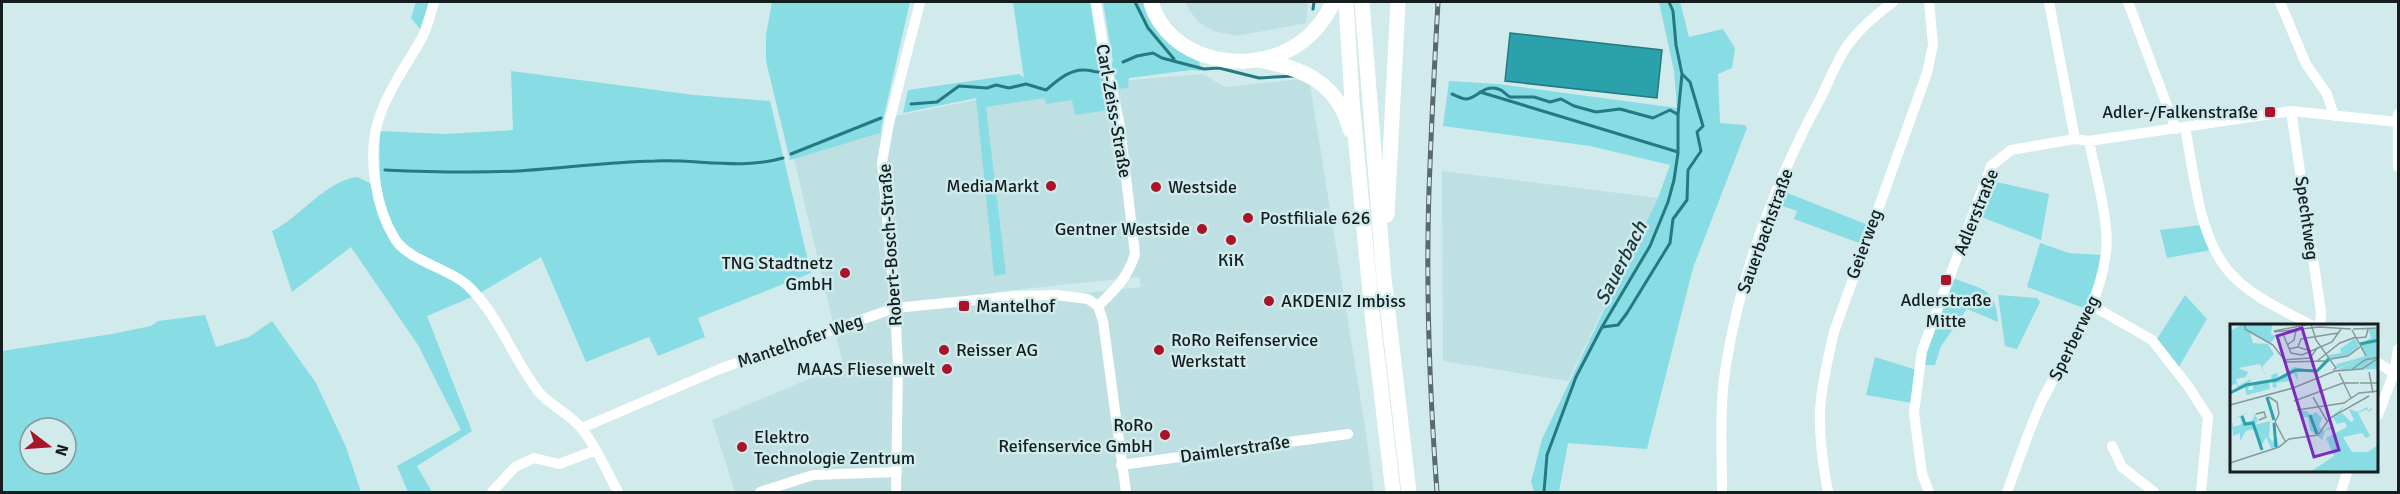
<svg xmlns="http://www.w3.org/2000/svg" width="2400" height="494" font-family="Signika,sans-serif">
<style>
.built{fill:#bee0e3;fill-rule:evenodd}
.green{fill:#88dce4;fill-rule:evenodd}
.water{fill:#2ba1ab;stroke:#247a81;stroke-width:1.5}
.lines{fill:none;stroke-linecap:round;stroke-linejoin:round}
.stream{stroke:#247a81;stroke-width:3}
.minor{stroke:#fff;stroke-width:10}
.highway{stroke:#fff;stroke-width:15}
.rail-casing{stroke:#5a696b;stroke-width:5}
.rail{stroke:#d1ebed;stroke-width:3;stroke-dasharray:9;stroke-linecap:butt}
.poi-dot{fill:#aa1429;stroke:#d1ebed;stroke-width:2}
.labels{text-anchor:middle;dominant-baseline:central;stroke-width:5;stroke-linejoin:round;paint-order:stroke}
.street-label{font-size:18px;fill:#141e1f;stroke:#d1ebed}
.poi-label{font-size:18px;fill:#141e1f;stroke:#d1ebed;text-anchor:start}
.water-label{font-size:20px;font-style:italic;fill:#20393c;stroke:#d1ebed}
.inset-river{fill:none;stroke:#2ba1ab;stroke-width:3}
.inset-road{fill:none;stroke:#85999b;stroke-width:1.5}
.view{fill:#7b2cbf;fill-opacity:0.15;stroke:#7b2cbf;stroke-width:3}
.inset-edge{fill:none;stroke:#141e1f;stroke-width:3}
</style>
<rect width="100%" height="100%" fill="#d1ebed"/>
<path class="built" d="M1186 2H1308L1306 23 1237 36 1213 31 1198 22 1186 5Z
M1203 74 1225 87 1309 78 1365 427 1374 492H735L712 420 843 364 793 155 879 130 896 116 976 100 1131 80ZM1139 277 1141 287 996 302 995 292Z
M1442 171 1658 198 1568 381 1443 361Z"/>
<path class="green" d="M416 2H429L420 29 411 18Z
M772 2H910L880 133 790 160 766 61V35Z
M1013 2H1090L1100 64 1113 62 1103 2H1143C1148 30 1175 50 1199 61L1201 71 1191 70 1129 78 1128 88 1107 90 1108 110 1075 115 1072 100 1046 104 1044 98 986 107 1006 274 994 276 976 98 903 113 908 90 1019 74 1024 78Z
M1659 2H1680L1689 37 1723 29 1735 48 1732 68 1718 74 1720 123 1745 125 1747 128 1693 268 1647 449 1568 443 1559 492H1534L1531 482 1542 439 1658 198 1670 165 1590 146 1443 126 1449 81 1498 84 1677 108 1674 71Z
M511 71 694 95 770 101 811 273 698 318 705 337 658 356 649 337 586 362 541 257 480 293C462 281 405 252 396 236 378 205 379 165 380 131L446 134 513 130Z
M357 177 370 183 375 190 395 244 455 280 474 296 427 316 472 431 417 466 432 492H408L397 466 461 430 418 345 351 247 292 292 272 231C301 217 325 181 357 177Z
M1988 180 2049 194 2041 240 1976 215Z
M1780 190 1868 225 1862 244 1794 219 1797 211 1774 203Z
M2201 225 2211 250 2167 258 2160 230Z
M2040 243 2069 253 2102 255 2089 310 2027 287Z
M1953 278C1982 290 1995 286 1998 322L1967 309 1941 346 1935 365H1922Z
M1998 295 2037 298 2040 302 2017 349 2005 346Z
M2185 295 2207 319 2177 370 2157 339Z
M205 315 216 347 249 337 272 321 316 383 346 447 361 492H2V351L112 334 151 326 158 321ZM30 428H66V464H30Z
M1875 357 1917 370 1912 403 1866 395Z"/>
<path class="water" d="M1510 33 1662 50 1657 98 1505 81Z"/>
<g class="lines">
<path class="stream" d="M1135 2 1148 28 1174 59
M1313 9 1314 2
M1123 62 1137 56 1153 53 1162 58 1204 69 1219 68 1259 78 1294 76
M1480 92 1678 152
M1452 94C1457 96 1462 99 1466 99 1476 99 1484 84 1498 89 1503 90 1506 95 1510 97H1534L1550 102 1561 99 1574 106 1596 112 1620 109 1653 118 1670 110 1677 114
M911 104 937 102 959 86 987 88 996 85 1009 88 1026 84 1046 90C1057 81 1069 69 1085 70 1092 70 1097 74 1105 71
M791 154 881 118
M385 170C429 172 473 173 518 171 564 168 609 162 655 161 697 159 742 170 783 158
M1603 327 1618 325 1627 313 1670 243 1673 219 1687 200 1688 170 1701 151 1697 132 1703 126 1690 82 1682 74
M1544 492 1547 455 1576 377 1602 327 1650 246 1668 202 1674 180 1678 153V115L1682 74 1676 45 1673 11 1669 2"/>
<path class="minor" d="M434 2C431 13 428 25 423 36 407 65 386 92 377 125 368 159 376 209 395 239 409 261 448 268 467 285 499 315 512 357 538 391 550 406 571 414 582 429 597 448 607 472 618 492
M1096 2 1104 53 1120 126 1135 254C1128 277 1115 290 1098 306
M2049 2 2075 139
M2128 2 2176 129
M2280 2 2306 64 2327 94 2334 116
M2291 111 2321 312 2320 326
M2398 114V167
M2185 128C2195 175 2198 243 2235 278 2256 299 2287 312 2313 326
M1098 306 1103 321 1126 492
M2093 306 2152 340 2188 386 2208 417 2201 492
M2378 363 2394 373
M2378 415 2394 373 2398 349
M582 428 722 368 895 308 1017 296 1056 295 1088 299 1098 306
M2112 446 2122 467 2154 492
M1121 465 1348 434
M492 492 515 467 534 458 559 464 596 450
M760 492 813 475 897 472
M896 492 898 365 895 308 882 162 889 123 920 2
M1722 492C1722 450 1719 407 1726 365 1741 272 1776 181 1820 99 1829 82 1836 62 1847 46 1860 28 1876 15 1893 2
M1828 492C1823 466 1819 437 1820 409 1822 383 1828 357 1834 332L1927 73 1933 45 1929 2
M1929 492 1922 474 1914 413 1922 351 1991 166 2011 150 2075 139 2089 141 2291 111 2398 122
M2007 492C2018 463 2028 432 2041 403 2065 354 2099 309 2106 253 2110 223 2095 172 2089 141
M2341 492 2347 472"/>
<path class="highway" d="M1151 2C1167 60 1246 76 1294 47 1311 37 1326 19 1333 2
M1346 2 1352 101 1372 314 1393 492
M1362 2 1384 278 1409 492
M1259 60C1303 68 1338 83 1350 130
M1387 215 1398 2"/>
<defs>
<path id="rail" d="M1437 492C1429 384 1425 274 1430 165 1432 111 1435 56 1438 2"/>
</defs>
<use href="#rail" class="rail-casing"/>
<use href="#rail" class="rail"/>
</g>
<g class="poi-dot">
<rect x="2264" y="106" width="12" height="12" rx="3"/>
<circle cx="1051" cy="186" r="6"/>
<circle cx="1156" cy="187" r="6"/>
<circle cx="1248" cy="218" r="6"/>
<circle cx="1202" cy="229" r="6"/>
<circle cx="1231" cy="240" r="6"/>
<circle cx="845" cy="273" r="6"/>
<rect x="1940" y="274" width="12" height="12" rx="3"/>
<circle cx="1269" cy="301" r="6"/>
<rect x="958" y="300" width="12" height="12" rx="3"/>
<circle cx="944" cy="350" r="6"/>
<circle cx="1159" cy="350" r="6"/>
<circle cx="947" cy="369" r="6"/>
<circle cx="1165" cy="435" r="6"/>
<circle cx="742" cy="447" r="6"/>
</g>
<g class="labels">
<g class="street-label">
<text transform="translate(1114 111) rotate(80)">Carl-Zeiss-Straße</text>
<text transform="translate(1976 212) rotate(-68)">Adlerstraße</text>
<text transform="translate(2307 218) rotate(82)">Spechtweg</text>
<text transform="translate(1765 231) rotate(-70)">Sauerbachstraße</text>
<text transform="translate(1864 244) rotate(-70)">Geierweg</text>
<text transform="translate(890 245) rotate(-94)">Robert-Bosch-Straße</text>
<text transform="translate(2074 338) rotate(-64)">Sperberweg</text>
<text transform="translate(800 341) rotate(-19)">Mantelhofer Weg</text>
<text transform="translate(1235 449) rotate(-8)">Daimlerstraße</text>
</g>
<g class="poi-label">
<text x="2258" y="112" text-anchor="end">Adler-/Falkenstraße</text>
<text x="1039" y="186" text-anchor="end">MediaMarkt</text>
<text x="1168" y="187">Westside</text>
<text x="1260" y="218">Postfiliale 626</text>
<text x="1190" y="229" text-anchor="end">Gentner Westside</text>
<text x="1231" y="260" text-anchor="middle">KiK</text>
<text x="833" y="263" text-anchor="end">TNG Stadtnetz<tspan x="833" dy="21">GmbH</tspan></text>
<text x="1946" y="300" text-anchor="middle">Adlerstraße<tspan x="1946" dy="21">Mitte</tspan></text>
<text x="1281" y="301">AKDENIZ Imbiss</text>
<text x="976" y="306">Mantelhof</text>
<text x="1171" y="340">RoRo Reifenservice<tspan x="1171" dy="21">Werkstatt</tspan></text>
<text x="956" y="350">Reisser AG</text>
<text x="935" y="369" text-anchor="end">MAAS Fliesenwelt</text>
<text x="1153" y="425" text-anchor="end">RoRo<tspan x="1153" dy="21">Reifenservice GmbH</tspan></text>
<text x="754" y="437">Elektro<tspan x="754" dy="21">Technologie Zentrum</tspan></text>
</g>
<g class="water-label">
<text transform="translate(1621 263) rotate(-63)">Sauerbach</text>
</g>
</g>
<g transform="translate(2230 324)">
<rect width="148" height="148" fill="#d1ebed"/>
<path d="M13 0H42L41 10 46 12 41 19 20 9 23 19 38 20 44 30 32 43 38 56 30 40 8 44 18 48 16 53 6 55 8 62 21 55 18 66H23V60L39 58 40 65 17 71 14 62 0 70 8 64 6 59 0 63V7ZM138 5H148L149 45 106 46 131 35 109 44H106L107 40 136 32 129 20 141 14ZM125 14 129 23 118 32 100 35 91 45 85 48 67 46 68 58 63 47 58 50 59 57 46 59 47 63 43 64 41 51 48 49 47 55 64 43 86 47 99 31 111 29 110 25ZM115 81 107 91 112 89 121 98 124 96 119 85 128 88 137 83 139 87 142 83V86L138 88 137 85 128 89 140 112 136 114 132 109 113 113 122 128H138L148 121V148H80L104 132 96 114 117 103 115 98 107 100 102 92ZM70 87H77L81 91 86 88 92 94 89 102 94 107 99 103 105 104 95 107 92 116 80 106 78 93 70 94ZM19 88 12 92 15 99 23 96 25 89 28 97 24 101 40 97 39 112 42 118 47 113 49 123 41 124 36 113 32 121 23 105 16 107 10 117V109L3 112 2 99 4 103 12 100 10 93 5 94Z" fill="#88dce4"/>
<path class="inset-river" d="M130 20 149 16M0 69 16 61 46 56 66 46 87 47 99 35M37 73 44 96M80 91 87 110M12 92 15 100 23 99 32 126M44 99 46 123"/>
<path class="inset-road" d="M15 0V5L43 21 56 38 95 37M81 0 86 16 106 44 103 46M123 5 149 4M122 6 136 32M44 7 81 0M44 8 89 3 121 5M53 10 61 29 72 31 102 18 111 5M126 14 136 13 138 5M57 21 64 16 66 6M68 23 71 15 108 9M59 25 68 23 81 27M101 35 118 32 130 23M54 36 80 34 88 23M87 37 110 19 126 13M121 46 135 36 149 33M139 48 143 69M109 49 121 74M130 59H149M39 73 47 78 49 90M83 73 97 97M64 77 113 59H129M0 81 63 64 105 47 132 45 147 35M67 86 114 79 129 69 149 67M26 90 34 88 36 93 29 96M49 90 45 98 55 117M0 139 49 123 59 115 88 111 100 94 139 72"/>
<path class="view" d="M72 4 109 126 84 133 47 12Z"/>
<rect width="148" height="148" class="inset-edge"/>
</g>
<rect width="2400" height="494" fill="none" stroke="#141e1f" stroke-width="6"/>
<g transform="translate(48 446) rotate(107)"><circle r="28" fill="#d1ebed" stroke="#85999b" stroke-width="1.5"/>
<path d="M0-4.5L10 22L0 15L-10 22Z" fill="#aa1429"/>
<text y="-9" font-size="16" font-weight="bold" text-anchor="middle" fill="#141e1f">N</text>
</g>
</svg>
